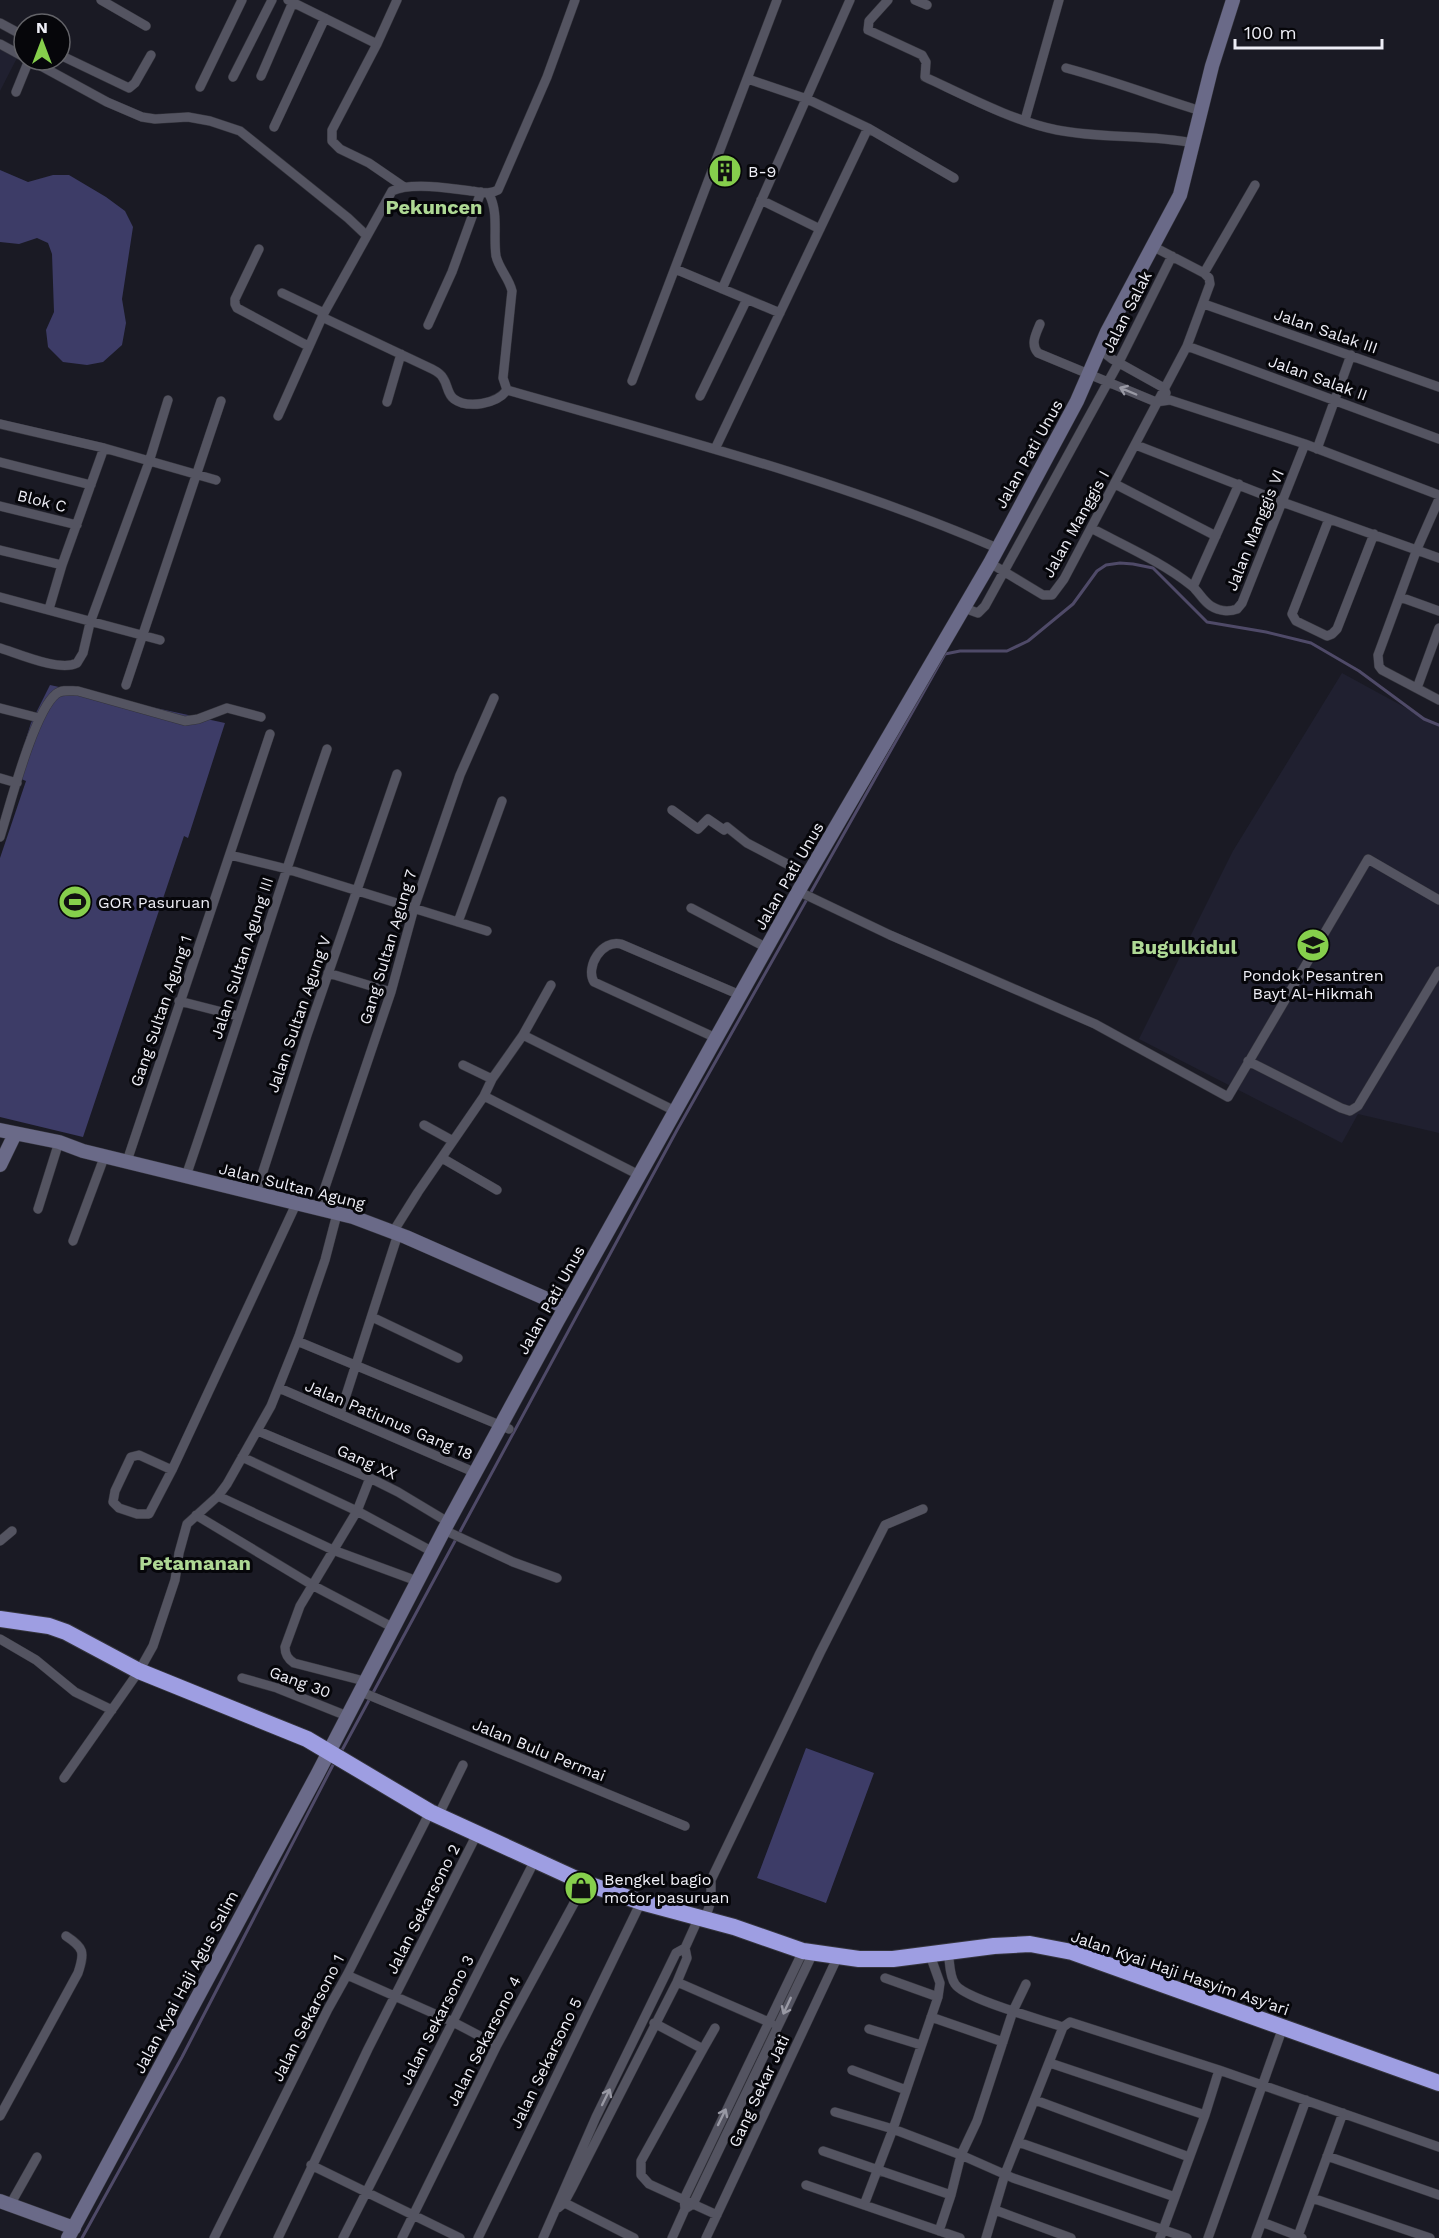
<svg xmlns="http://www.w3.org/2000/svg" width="1439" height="2238" font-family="'Work Sans',sans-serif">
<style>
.built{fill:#202030}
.green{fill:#3d3c67}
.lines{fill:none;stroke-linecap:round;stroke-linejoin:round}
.stream{stroke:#4f4a68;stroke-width:3}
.street-casing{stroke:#34343c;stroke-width:10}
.secondary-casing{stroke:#34343c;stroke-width:15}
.highway-casing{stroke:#34343c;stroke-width:18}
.street{stroke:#545461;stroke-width:9}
.secondary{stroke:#6a6a88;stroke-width:14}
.highway{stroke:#9e9ee2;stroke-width:16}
.oneway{stroke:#9999a4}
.labels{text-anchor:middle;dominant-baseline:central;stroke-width:6;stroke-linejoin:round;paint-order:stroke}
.poi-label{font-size:16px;fill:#eeeef6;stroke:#06060a;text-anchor:start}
.street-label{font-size:16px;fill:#eeeef6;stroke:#06060a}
.quarter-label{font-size:20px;font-weight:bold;fill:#aed894;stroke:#06060a}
</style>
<rect width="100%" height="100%" fill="#1a1a24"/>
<path class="built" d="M0 47 18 56 0 91Z
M1342 673 1439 726V1133L1358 1114 1342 1143 1139 1039 1233 851Z"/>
<path class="green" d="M0 170 28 182 53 175H69L106 197 125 211 133 227 122 299 126 323 122 345 103 362 87 365 63 362 48 347 46 330 54 312 52 254 48 243 37 238 19 244 0 242Z
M50 685 225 723 188 838 184 836 183 839 83 1137 0 1117V858L26 781 14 776 31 723Z
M806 1748 874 1773 826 1903 757 1878Z"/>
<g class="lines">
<path class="stream" d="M341 1752 677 1130 945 654 960 651H1007L1028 641 1073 604 1097 571 1106 565 1120 563 1133 564 1153 568 1207 622 1266 632 1311 643 1359 671 1424 719 1439 725
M82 2238 182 2057 334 1763"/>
<defs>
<path id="street" d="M101 0 146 26
M288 0 377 44
M397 0 377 44 332 130V141L340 149 369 163 404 187
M888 0 869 21 868 30 922 55 926 62 925 77C964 95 1015 122 1057 130 1102 139 1148 134 1193 143
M915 0 927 5
M0 23 24 36
M0 44 24 57
M60 55 129 88 135 83 151 55
M30 60 107 102 142 117 155 119 188 117 210 121 240 131 348 218 366 235
M1066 68C1111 80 1156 97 1201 111
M261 76 293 2
M233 77 272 0
M748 79 807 99 868 128 954 178
M200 87 242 0
M16 92 29 60
M1025 120 1059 0
M274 127 325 18
M489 194C499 213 493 235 496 256 499 269 509 278 512 291L503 378 507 390C672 437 840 480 997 548
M761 200 820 229
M259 249 235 299V304L237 308 308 346
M675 269 780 313
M1204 273 1255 185
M722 289 850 0
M282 293 324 313
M1204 304 1439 387
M322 317 432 369C436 371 441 374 443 378 448 385 447 394 454 399 468 409 497 404 507 390
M1040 324C1036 334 1030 344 1038 353L1156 402 1170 400 1305 444 1439 495
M428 325 452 272 481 192
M1187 346 1439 439
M1099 349 1112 359 1164 388 1166 393
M632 381 777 0
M700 396 747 299
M387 402 401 354
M278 416 324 313 392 191C410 182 450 188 471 191 481 192 489 195 498 190L547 77 575 0
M0 424 104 448 216 480
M1136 445 1282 502 1439 558
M715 449 868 128
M1317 449 1351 355
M0 462 91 485
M1115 484 1216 536
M1439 499 1417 549 1378 655 1379 666 1382 670 1439 700
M0 506 77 525
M1329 519 1292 614 1296 621 1327 636 1332 634 1337 629 1374 534
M1091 528C1125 546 1162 562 1192 586 1199 592 1203 601 1211 606 1219 611 1229 612 1237 609L1242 603 1305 444
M0 550 62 565
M990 563 1043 595H1052L1064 579 1187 346 1210 284 1209 278 1204 273 1154 247
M1193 587 1239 484
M0 597 160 640
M1400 597 1439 611
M964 608 978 613 985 606 1119 362 1172 256
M49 609 62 565 104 448
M0 648C19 654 60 672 77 663L83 653 90 623 149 462 168 400
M126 685 221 401
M1417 688 1439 628
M0 708 39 718
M0 778 17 783
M672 810 698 829 708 819 724 830 727 827 747 843 808 875
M0 837C10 806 33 713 56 694 62 689 71 691 78 691L185 721 198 719 227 708 261 717
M230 855 287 869 487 931
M799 890 804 894 890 935 1095 1024 1228 1097 1368 859 1439 900
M691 908 767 948
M458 922 502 801
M328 973 391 992
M179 1001 238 1016
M523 1035 551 985
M716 1038 594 982C585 967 602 939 621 944L740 995
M1248 1061 1341 1108 1350 1111 1358 1106 1439 971
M463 1065 492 1079
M484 1096 492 1079 523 1035 675 1111
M424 1125 453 1141
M442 1158 497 1190
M127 1161 270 734
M186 1176C235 1034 278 891 327 749
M256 1193 307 1035 397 774
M318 1208 391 992 414 908 460 775 494 698
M38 1209 59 1142
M393 1232 418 1192 484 1096 639 1175
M73 1241 105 1155
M372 1317 458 1358
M297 1341 509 1429
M279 1388 476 1473
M340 1414 398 1234
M258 1431 370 1478 398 1492 448 1522
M242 1457 357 1511 433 1552
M172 1470 139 1455 131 1457 115 1491 113 1502 119 1508 137 1514H149L172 1470 297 1202
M218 1496 333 1550 417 1581
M196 1515 314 1586 392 1627
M444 1530 513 1562 557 1578
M0 1541 12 1531
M0 1639 36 1660 75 1692 112 1710
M242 1678 277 1688 347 1716
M364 1681 294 1663C288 1659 285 1655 285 1647L300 1606 357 1511 370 1478
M359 1691 685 1826
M64 1778 139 1671 153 1646 175 1580 179 1553 187 1524 218 1496 227 1484 271 1406 299 1336 325 1260 337 1214
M438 1816 463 1765
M705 1919 711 1901V1880L820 1653 885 1525 923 1509
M685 1948 699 1917
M948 1952C950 1961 949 1976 955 1984 964 1999 1043 2020 1063 2027
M347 1975 453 2022 497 2045
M885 1978 938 1997
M677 1982 771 2023
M931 2017 1003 2042
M654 2023 703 2049 641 2161V2175L649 2184 717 2215
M869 2029 921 2045
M703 2049 715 2028
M1050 2063 1205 2115 1160 2238
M852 2070 906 2090
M1035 2100 1189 2157
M835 2112 893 2129 961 2155 1013 2178 1187 2238
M1205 2115 1219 2070
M0 2116 78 1973C85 1952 84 1948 66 1936
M1018 2142 1175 2197
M823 2151 951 2195
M1327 2156 1439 2195
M311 2165 460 2238
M806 2185 960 2238
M1312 2198 1430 2238
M561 2201 634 2238
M10 2205 37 2157
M864 2205 893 2129 938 1997 940 1983 930 1955
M685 2209 684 2199 803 1951
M995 2210 1071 2238
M1262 2222 1298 2236
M939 2231 951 2195 961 2155 977 2121 1013 2011 1026 1984
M214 2238 328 2009 347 1975 430 1812
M278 2238 368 2049 477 1834
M343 2238 535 1860
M402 2238 497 2045 585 1883
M478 2238 641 1902
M543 2238 596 2117 676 1953 685 1948 687 1958 677 1982 572 2188 564 2203 558 2208
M672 2238 685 2209 693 2204 813 1953
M706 2238 838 1956
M986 2238 1005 2174 1063 2027 1070 2022 1219 2070 1439 2147
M1208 2238 1283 2027
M1256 2238 1306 2100
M1302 2238 1298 2236 1343 2113"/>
<path id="secondary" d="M0 1130 59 1142 83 1151 353 1217 406 1237 565 1307
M0 1165 15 1134
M0 2201 74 2228
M68 2238 317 1775 444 1530 557 1322 799 890 990 563 1077 401 1107 332 1180 195 1212 66 1233 0"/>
<path id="highway" d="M0 1619 49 1626 66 1632 139 1671 307 1739 430 1812 585 1883 641 1902 734 1927 803 1951 859 1959H893L994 1946 1030 1944 1072 1952 1439 2083"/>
</defs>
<use href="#street" class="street-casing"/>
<use href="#secondary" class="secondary-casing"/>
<use href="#highway" class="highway-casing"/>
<use href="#street" class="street"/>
<use href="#secondary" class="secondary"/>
<use href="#highway" class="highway"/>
</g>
<defs><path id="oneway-shaft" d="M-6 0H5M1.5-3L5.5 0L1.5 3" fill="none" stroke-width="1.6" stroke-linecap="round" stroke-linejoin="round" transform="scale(1.5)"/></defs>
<g class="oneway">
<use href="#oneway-shaft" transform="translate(1128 391) rotate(-157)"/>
<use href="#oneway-shaft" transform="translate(787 2006) rotate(115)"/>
<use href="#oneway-shaft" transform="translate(606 2097) rotate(-64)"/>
<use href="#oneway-shaft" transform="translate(722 2117) rotate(-64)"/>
</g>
<defs>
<symbol id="building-disc" viewBox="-11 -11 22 22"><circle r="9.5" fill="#86cf4c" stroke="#06060a"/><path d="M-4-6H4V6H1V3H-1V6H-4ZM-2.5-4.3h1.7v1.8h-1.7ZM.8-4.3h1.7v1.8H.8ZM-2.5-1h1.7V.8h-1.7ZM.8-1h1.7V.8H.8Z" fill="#111"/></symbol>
<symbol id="stadium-disc" viewBox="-11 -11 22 22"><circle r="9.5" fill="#86cf4c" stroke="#06060a"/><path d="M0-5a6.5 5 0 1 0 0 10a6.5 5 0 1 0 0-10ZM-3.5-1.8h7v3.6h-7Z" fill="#111"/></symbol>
<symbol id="school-disc" viewBox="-11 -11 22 22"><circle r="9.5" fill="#86cf4c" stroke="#06060a"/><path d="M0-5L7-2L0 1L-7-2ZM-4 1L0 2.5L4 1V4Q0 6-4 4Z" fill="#111"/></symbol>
<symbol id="shop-disc" viewBox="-11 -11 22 22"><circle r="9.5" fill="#86cf4c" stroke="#06060a"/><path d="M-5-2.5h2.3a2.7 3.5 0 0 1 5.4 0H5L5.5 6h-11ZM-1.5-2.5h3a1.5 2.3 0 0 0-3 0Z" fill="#111"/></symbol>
</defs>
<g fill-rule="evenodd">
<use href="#building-disc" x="706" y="152" width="38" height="38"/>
<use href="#stadium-disc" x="56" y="883" width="38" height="38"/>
<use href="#school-disc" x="1294" y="926" width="38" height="38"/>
<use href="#shop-disc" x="562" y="1869" width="38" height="38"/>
</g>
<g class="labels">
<g class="poi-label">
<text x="748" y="171">B-9</text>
<text x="98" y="902">GOR Pasuruan</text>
<text x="1313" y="975" text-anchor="middle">Pondok Pesantren<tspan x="1313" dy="18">Bayt Al-Hikmah</tspan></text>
<text x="604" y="1879">Bengkel bagio<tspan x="604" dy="18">motor pasuruan</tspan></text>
</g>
<g class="street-label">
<text transform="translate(1127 312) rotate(-63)">Jalan Salak</text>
<text transform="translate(1326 331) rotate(19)">Jalan Salak III</text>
<text transform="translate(1318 378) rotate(20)">Jalan Salak II</text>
<text transform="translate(1029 454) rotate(-61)">Jalan Pati Unus</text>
<text transform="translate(42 501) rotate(14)">Blok C</text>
<text transform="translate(1076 524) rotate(-61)">Jalan Manggis I</text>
<text transform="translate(1255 530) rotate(-68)">Jalan Manggis VI</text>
<text transform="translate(789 876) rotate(-60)">Jalan Pati Unus</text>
<text transform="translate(388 947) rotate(-73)">Gang Sultan Agung 7</text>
<text transform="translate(242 958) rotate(-72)">Jalan Sultan Agung III</text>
<text transform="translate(161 1011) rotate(-71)">Gang Sultan Agung 1</text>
<text transform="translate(299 1014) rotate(-71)">Jalan Sultan Agung V</text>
<text transform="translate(292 1186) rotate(14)">Jalan Sultan Agung</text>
<text transform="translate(551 1300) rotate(-61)">Jalan Pati Unus</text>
<text transform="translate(389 1420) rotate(23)">Jalan Patiunus Gang 18</text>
<text transform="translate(367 1462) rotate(24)">Gang XX</text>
<text transform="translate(300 1682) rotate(20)">Gang 30</text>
<text transform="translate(539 1750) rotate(22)">Jalan Bulu Permai</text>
<text transform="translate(423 1909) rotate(-63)">Jalan Sekarsono 2</text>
<text transform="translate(1180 1973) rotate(19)">Jalan Kyai Haji Hasyim Asy'ari</text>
<text transform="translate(186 1982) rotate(-62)">Jalan Kyai Haji Agus Salim</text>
<text transform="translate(308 2018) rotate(-63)">Jalan Sekarsono 1</text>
<text transform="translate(437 2020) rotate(-63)">Jalan Sekarsono 3</text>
<text transform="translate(484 2041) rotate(-63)">Jalan Sekarsono 4</text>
<text transform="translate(546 2063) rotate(-64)">Jalan Sekarsono 5</text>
<text transform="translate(759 2091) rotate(-65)">Gang Sekar Jati</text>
</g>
<g class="quarter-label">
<text x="434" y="207">Pekuncen</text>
<text x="1184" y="947">Bugulkidul</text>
<text x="195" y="1563">Petamanan</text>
</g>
</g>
<g transform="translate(42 42)"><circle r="28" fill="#06060a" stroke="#636368" stroke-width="1.5"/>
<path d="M0-4.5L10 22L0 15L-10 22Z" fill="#86cf4c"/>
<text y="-9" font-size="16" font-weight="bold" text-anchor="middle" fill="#eeeef6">N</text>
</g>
<path d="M1235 39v9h147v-9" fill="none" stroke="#eeeef6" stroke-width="3"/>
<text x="1244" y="39" font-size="18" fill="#eeeef6" stroke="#06060a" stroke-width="4.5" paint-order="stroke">100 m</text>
</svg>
